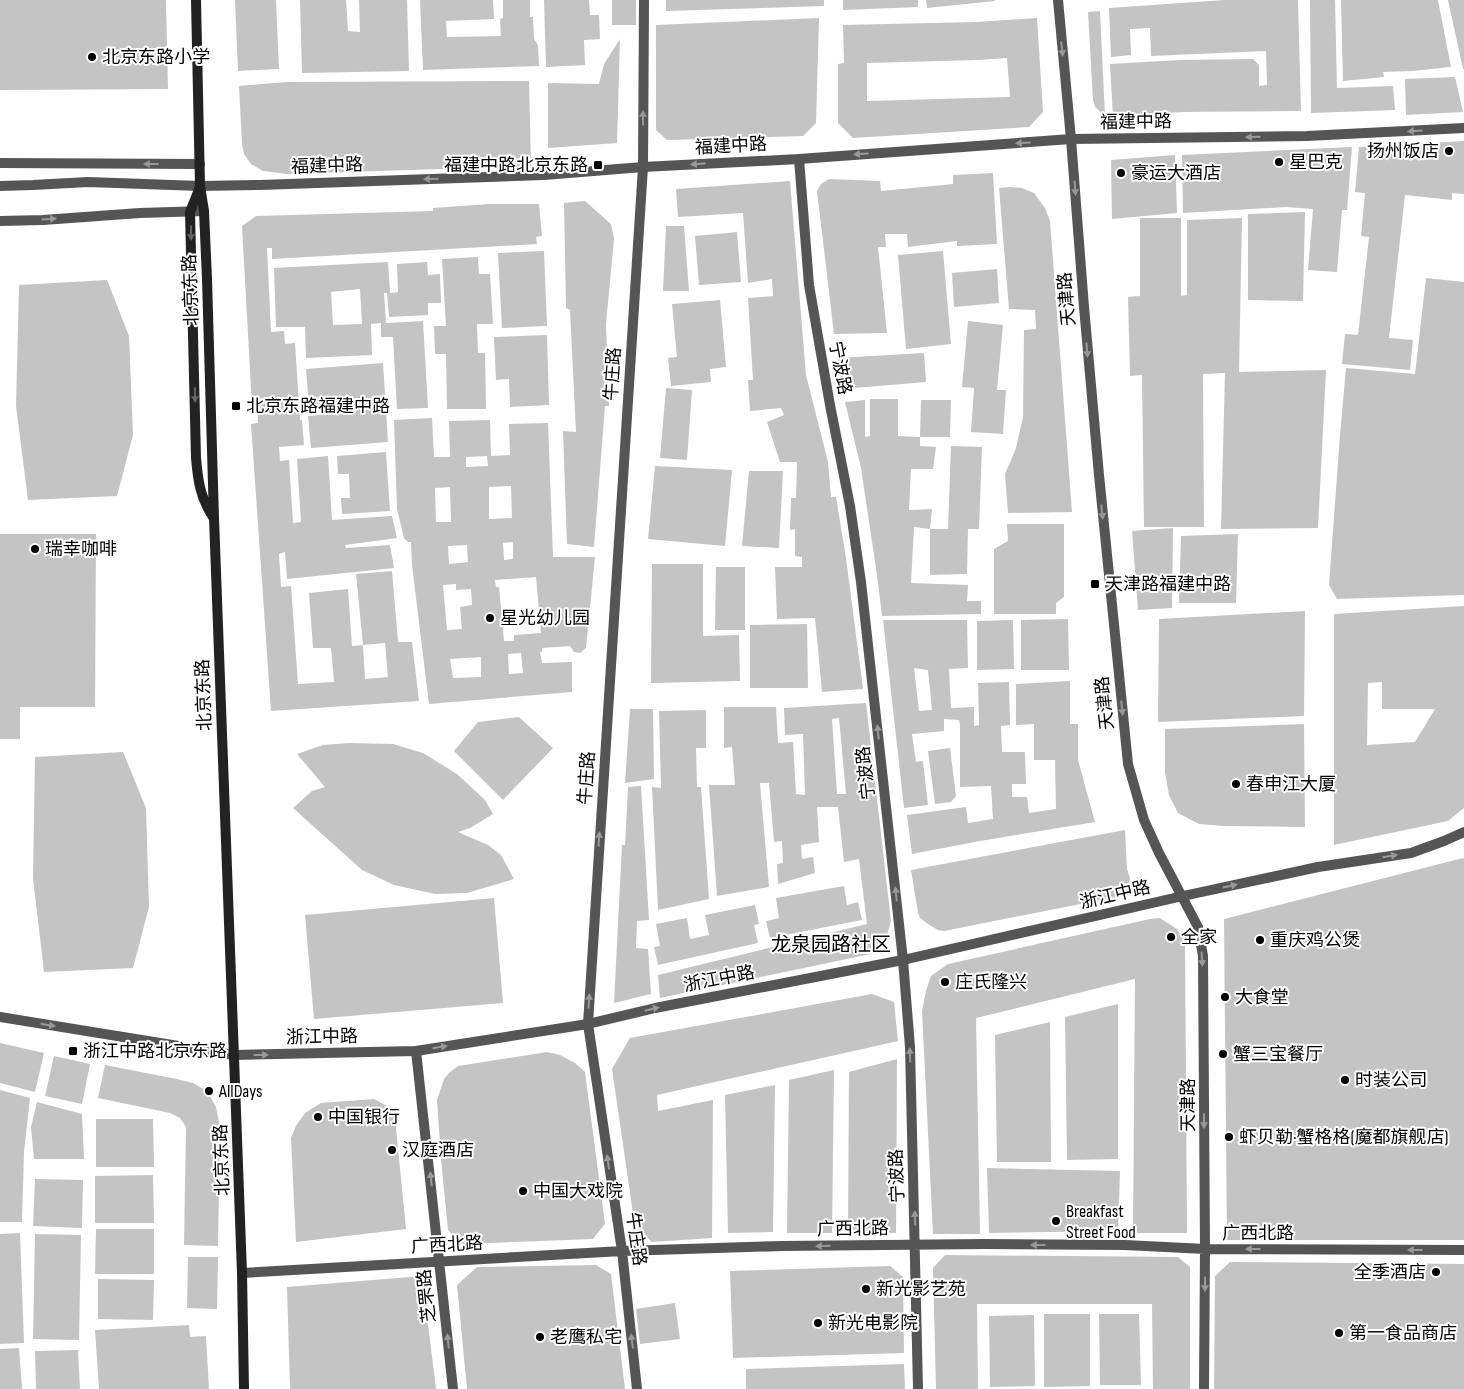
<svg xmlns="http://www.w3.org/2000/svg" width="1464" height="1389" font-family="'Sofia Sans Condensed','Noto Sans SC',sans-serif">
<style>
.building{fill:#c4c4c4;fill-rule:evenodd}
.lines{fill:none;stroke-linecap:round;stroke-linejoin:round}
.minor{stroke:#555;stroke-width:10}
.tertiary{stroke:#555;stroke-width:10}
.secondary{stroke:#222;stroke-width:10}
.oneway{fill:#999}
.oneway2{fill:#646464}
.poi-dot{fill:#000;stroke:#fff;stroke-width:2}
.labels{text-anchor:middle;dominant-baseline:central;stroke-width:4;stroke-linejoin:round;paint-order:stroke}
.poi-label{font-size:18px;fill:#000;stroke:#fff;text-anchor:start}
.street-label{font-size:18px;fill:#000;stroke:#fff}
.quarter-label{font-size:20px;fill:#000;stroke:#fff}
</style>
<rect width="100%" height="100%" fill="#fff"/>
<path class="building" d="M0 0H166L168 89 0 90Z
M235 0H276L279 69 238 71Z
M300 0H346L348 31 360 32 359 0H407L409 71 302 73Z
M420 0H493L494 19 446 21 447 37 501 36 500 19 503 18V0H530V17H533L534 39 538 45 539 66 423 70Z
M544 0H589L590 15H599L600 39 584 40 585 65 546 67Z
M612 0H636V25H612Z
M666 0H824V6L666 11Z
M843 0H918V7L843 10Z
M926 0H995V1L927 8Z
M1225 0H1298L1301 111 1182 112 1113 117 1110 64 1180 60 1253 59 1259 65V86L1267 85 1266 51 1151 56 1150 28 1130 29 1131 55 1111 57 1109 8Z
M1310 0H1335L1337 88 1393 86 1395 110 1311 113Z
M1341 0H1438L1451 67 1412 71 1383 72 1384 77 1343 81Z
M1448 0H1464V69H1463Z
M1100 11 1105 116 1095 107 1093 100 1088 12Z
M819 18 816 123 803 136 667 140 656 130V25Z
M1037 18 1043 112 1029 127 853 138 838 123V64L844 63 843 25 976 22ZM1007 58 1010 97 867 101V63L978 60Z
M620 39 617 143 548 148V83L599 84 604 64Z
M1455 77 1463 112 1406 115 1405 79Z
M529 81 531 166 287 174 263 171 251 164 244 154 242 144 239 86 286 82Z
M1464 141V194L1452 193V200L1405 195 1389 338 1413 340 1410 370 1342 364 1345 334 1358 335 1369 237 1361 236 1365 193 1355 192 1359 147Z
M1352 147 1347 210H1342L1337 272 1308 270 1313 209 1286 207 1183 213 1182 155Z
M1175 155 1177 213 1112 219 1111 160Z
M993 173 997 244 957 246V241L908 247 907 234H885L886 247H878L887 333 834 334 817 191 821 184 829 179 880 181 881 191 953 184V175Z
M790 181 806 375 828 462 831 497H836L846 558 863 689 822 692 815 618 777 619 775 567H802V557L795 556V529L790 530 791 498H796L797 462H780L767 422 784 415 781 408 750 411 748 380H753L748 298 773 296 772 279 748 283 743 213 678 217 676 189Z
M1010 187 1022 188 1034 193 1045 208 1050 221 1072 512 1008 513 1005 474 1016 448 1023 417 1024 330 1036 329 1035 310 1009 309 999 188Z
M585 201 611 224 614 239 606 324 609 406H605L594 547 567 544 563 431 576 432 570 310 566 308 564 203Z
M489 204H539L542 236 536 237 537 244 272 259V248H267L271 332 284 331 285 344 295 343 300 420H302L304 445 279 447 280 461 289 460 293 523 301 522 297 459 328 456 332 520 392 516 397 538 345 545 346 548 390 545 394 568 287 579 285 552 279 554 281 587 291 586 298 684 334 682 331 648H313L309 593 348 589 352 646 363 645 365 679 388 677 385 643 363 645 356 574 392 571 398 642H412L419 701 271 711 251 424 258 423 257 405 252 406 242 226 256 216 433 211V208Z
M1305 212 1303 301 1248 300V214Z
M1140 218H1181V296L1187 295V220L1242 218 1239 372 1326 370 1318 528 1221 529 1225 373 1203 374 1204 527H1144L1142 375 1130 376 1128 297 1140 296Z
M666 226H684L689 291H663Z
M737 232 741 282 699 285 695 236Z
M544 251 547 326 502 328 498 253Z
M943 251 951 344 906 349 898 255Z
M478 257 479 274H490L493 324H477L478 353H485L486 409H447L446 354H435L434 326H446L442 259Z
M388 262 390 293 398 292 397 264 427 262 428 275 440 274 441 303H428V315L389 317 387 293H384L386 323 423 321 428 408 397 409 393 337H381V323L371 324 372 355 306 358 305 327H276L274 268ZM360 289 362 324 333 325 331 292Z
M997 269 999 303 954 307 952 273Z
M1426 278 1464 282V595L1337 599 1329 585 1340 435 1346 368 1415 374Z
M107 280 129 336 133 435 117 496 28 500 16 406 19 285Z
M720 300 726 367 710 369 711 382 671 386 668 358 677 357 672 304Z
M968 321 1003 325 997 390H1006L1003 434 971 432 974 388 962 387Z
M547 335 549 405 510 407 509 379 496 380 494 337Z
M924 353 926 382 842 389 838 358Z
M383 363 388 442 311 448 308 416 344 413V405L309 407 306 369Z
M666 388 692 390 687 460 660 458Z
M870 399H898V436L920 437V446L936 447 933 469H911L909 510 932 509 930 529H948L951 446 982 447 979 529H968L967 574 930 575V529L914 527 911 583 968 585 967 601H981V614L882 616 877 575 861 468 845 402 865 400V437L870 436Z
M921 400H951L950 437H920Z
M432 418 434 457H450L449 421 490 420 491 456 510 455 509 424 548 423 553 557H595L586 648 580 653 574 652 570 646 542 648V652H540L542 663 572 662V692L429 704 412 565 411 542H408L404 538 397 509 394 420ZM487 456 488 466 466 467V457ZM511 486 512 518 489 519V487ZM450 487 451 522H436L435 488ZM513 542V559L504 560 503 543ZM467 545 468 562 449 564 448 546ZM536 577 541 633 514 635V641H504L499 587H496L495 580ZM456 584V590L471 589 472 605 460 607 462 629 447 630 443 585ZM521 653 523 673 509 674 508 654ZM481 657V677L453 678 450 659Z
M386 452 390 511 342 514 341 498H350L349 474H338L337 456Z
M655 466 732 470 725 546 648 539Z
M749 471H783L779 548 742 546Z
M1007 524H1064V597L1056 603V614H994V549L1008 541Z
M1173 528 1172 608 1138 610 1132 531Z
M0 534H96L95 707H20V739H0Z
M1238 534 1236 603H1179L1181 536Z
M652 564H703V636L739 635 740 681 651 683Z
M716 567H745V630H715Z
M1464 606V808L1448 821 1334 845V614ZM1382 682V709H1435L1415 742 1367 745 1368 683Z
M1305 611 1304 716 1158 722 1159 619Z
M1068 619 1069 670H1021V620Z
M883 620H967L968 668 949 669 951 708 974 707V726L979 725 978 683 1009 682 1010 725 1001 726 1002 752H1025L1026 784H1012V797H1027L1029 813 1056 809 1055 760H1034V724L1016 725V684L1070 681V724H1078V760L1095 822 980 841 912 854 907 815 966 807 968 823 993 819 991 786 960 787V725L959 720 944 719V731L912 734 916 762 923 761 928 805 904 808ZM914 668 928 670 932 710 919 711Z
M1013 620 1014 669 977 670V621Z
M807 624 808 688H750V625Z
M866 703 891 921 886 939 871 954 660 998 658 975 867 924 859 859 844 862 838 807H817L819 842 801 845 802 859 813 857 815 873 778 884 777 864 783 863 782 841 774 842 769 783H760L769 887 717 896 709 785H735L732 747 724 748V707H776L778 743 793 742 796 794 805 795 803 734 785 735 784 708ZM839 718 846 794H837L832 719Z
M630 709H653L654 779 625 783Z
M706 710V748H696L697 787H701L709 899 658 910 652 787 661 788 659 711Z
M519 717 553 748 503 800 454 751 478 722Z
M1304 724 1305 827 1223 826 1199 824 1178 813 1169 795 1165 773V729Z
M349 743 393 744 423 753 457 774 485 800 493 814 470 828 458 832 488 845 501 855 514 879 467 893 435 894 394 885 362 870 293 808 312 791 325 787 297 754 323 745Z
M950 748 956 796 951 802 935 804 928 751Z
M123 752 146 808 149 907 133 968 44 972 33 878 35 757Z
M641 786 649 920 637 921 636 948 648 949 651 994 614 1003 622 845H625L628 787Z
M1125 830 1127 869 1130 878 1129 887 1121 896 944 931 938 930 928 924 920 918 918 913 911 870Z
M1463 858 1464 859V1240H1227L1224 919Z
M844 886 847 905 858 902 862 920 770 938 766 921 779 918 776 898Z
M494 898 503 1003 314 1019 305 915Z
M755 905 759 924 754 925 758 943 658 965 654 947 660 946 656 924 687 918 690 939 709 935 705 915Z
M1160 918 1177 929 1185 942 1187 1233H1133L1135 979 976 1018 980 1234H933L922 1011 926 991 931 976 948 964 1150 919Z
M872 994 894 1002 898 1041 657 1095 658 1111 713 1100 712 1238 652 1242 635 1227 612 1069 630 1038Z
M1118 1004V1159L1067 1160 1065 1017Z
M1050 1022 1051 1162H997L995 1035Z
M0 1043 44 1053 35 1092 0 1083Z
M547 1052 560 1055 575 1063 585 1072 605 1224 593 1239 461 1244 448 1230 441 1159 437 1100 444 1079 450 1072 458 1066Z
M54 1056 90 1064 82 1104 45 1096Z
M897 1059 896 1233 848 1231 849 1072Z
M105 1065 177 1079 193 1083 207 1091 216 1107 220 1127 218 1246 184 1245 186 1127 180 1118 170 1113 98 1098Z
M834 1070 832 1233H787L789 1080Z
M775 1085 773 1232 728 1233 725 1095Z
M0 1090 30 1098 24 1152 22 1222H0Z
M374 1099 387 1106 395 1118 406 1229 296 1242 291 1138 296 1126 305 1113 321 1103Z
M37 1102 82 1114 84 1159H34L31 1127Z
M96 1119H153L154 1167H96Z
M987 1168 1120 1171 1118 1231 989 1233Z
M153 1175 154 1223H95V1176Z
M35 1179 83 1180 82 1228 33 1226Z
M96 1229H154V1274H95Z
M20 1233 24 1343 0 1344V1234Z
M35 1234 81 1235 79 1340 33 1339Z
M945 1255 1178 1257 1190 1267V1389H1153L1152 1304H977L978 1389H936L933 1268Z
M188 1257H218L217 1309 187 1308Z
M1230 1262 1464 1264V1389H1214L1215 1276Z
M596 1265 611 1274 625 1389H467L457 1285 477 1267Z
M890 1266 903 1277 904 1353 733 1358 730 1271Z
M422 1276 436 1389H290L287 1287Z
M98 1279 154 1280 153 1320 98 1319Z
M675 1303 680 1339 640 1344 636 1309Z
M1044 1314H1090V1386L1044 1387Z
M1099 1314H1139L1141 1385H1100Z
M1034 1315 1035 1386 990 1387 989 1316Z
M189 1325 190 1337 206 1336 209 1389H99L95 1330Z
M19 1348 22 1389H0V1349Z
M78 1350 80 1389H36L35 1351Z
M904 1364 905 1389H746V1369Z"/>
<g class="lines">
<path class="minor" d="M1058 0 1071 139 1084 307 1099 475 1128 764 1144 820 1159 853 1198 927 1203 956 1205 1249 1204 1389
M799 159 809 285 830 405 850 506 861 582 903 960 910 1047 918 1389
M0 163 200 164
M0 221 43 220 140 213 204 211
M416 1051 453 1389
M242 1273 622 1251 782 1246 985 1244 1125 1245 1205 1249 1464 1250
M637 1389 622 1251 588 1024 643 167 644 0"/>
<path class="tertiary" d="M0 186 33 185 88 182 200 186 260 185 544 175 643 167 799 159 1071 139 1307 136 1464 128
M0 1017 234 1055 416 1051 588 1024 655 1008 903 960 1183 896 1318 867 1411 853 1444 841 1464 832"/>
<path class="secondary" d="M196 0 200 186 204 211 207 279 214 518 242 1273 244 1389
M200 187 190 212 196 458C198 481 200 497 213 517"/>
</g>
<defs><path id="oneway-solid" d="M-6-.8H1V-3.2L6.5 0L1 3.2V.8H-6Z" transform="scale(1.25)"/></defs>
<g class="oneway">
<use href="#oneway-solid" transform="translate(1062 49) rotate(84)"/>
<use href="#oneway-solid" transform="translate(643 118) rotate(-90)"/>
<use href="#oneway-solid" transform="translate(1415 131) rotate(177)"/>
<use href="#oneway-solid" transform="translate(1253 137) rotate(179)"/>
<use href="#oneway-solid" transform="translate(1023 143) rotate(176)"/>
<use href="#oneway-solid" transform="translate(861 154) rotate(176)"/>
<use href="#oneway-solid" transform="translate(151 164) rotate(-180)"/>
<use href="#oneway-solid" transform="translate(698 164) rotate(177)"/>
<use href="#oneway-solid" transform="translate(431 179) rotate(178)"/>
<use href="#oneway-solid" transform="translate(1075 188) rotate(86)"/>
<use href="#oneway-solid" transform="translate(49 219) rotate(-4)"/>
<use href="#oneway-solid" transform="translate(1087 350) rotate(85)"/>
<use href="#oneway-solid" transform="translate(1102 512) rotate(84)"/>
<use href="#oneway-solid" transform="translate(1122 708) rotate(84)"/>
<use href="#oneway-solid" transform="translate(878 732) rotate(-96)"/>
<use href="#oneway-solid" transform="translate(599 839) rotate(-86)"/>
<use href="#oneway-solid" transform="translate(1390 856) rotate(-9)"/>
<use href="#oneway-solid" transform="translate(1230 886) rotate(-12)"/>
<use href="#oneway-solid" transform="translate(896 894) rotate(-96)"/>
<use href="#oneway-solid" transform="translate(1202 959) rotate(86)"/>
<use href="#oneway-solid" transform="translate(589 1001) rotate(-86)"/>
<use href="#oneway-solid" transform="translate(652 1009) rotate(-13)"/>
<use href="#oneway-solid" transform="translate(48 1025) rotate(9)"/>
<use href="#oneway-solid" transform="translate(440 1047) rotate(-9)"/>
<use href="#oneway-solid" transform="translate(261 1055) rotate(-1)"/>
<use href="#oneway-solid" transform="translate(910 1055) rotate(-92)"/>
<use href="#oneway-solid" transform="translate(1204 1121) rotate(90)"/>
<use href="#oneway-solid" transform="translate(608 1162) rotate(-98)"/>
<use href="#oneway-solid" transform="translate(431 1179) rotate(-96)"/>
<use href="#oneway-solid" transform="translate(915 1218) rotate(-92)"/>
<use href="#oneway-solid" transform="translate(1038 1245) rotate(-180)"/>
<use href="#oneway-solid" transform="translate(823 1246) rotate(179)"/>
<use href="#oneway-solid" transform="translate(1253 1249) rotate(-180)"/>
<use href="#oneway-solid" transform="translate(1415 1250) rotate(-180)"/>
<use href="#oneway-solid" transform="translate(1205 1284) rotate(90)"/>
<use href="#oneway-solid" transform="translate(448 1341) rotate(-96)"/>
<use href="#oneway-solid" transform="translate(632 1341) rotate(-97)"/>
</g>
<g class="oneway2">
<use href="#oneway-solid" transform="translate(191 233) rotate(89)"/>
<use href="#oneway-solid" transform="translate(195 395) rotate(89)"/>
</g>
<g class="poi-dot">
<circle cx="92" cy="57" r="5"/>
<circle cx="1449" cy="151" r="5"/>
<circle cx="1279" cy="162" r="5"/>
<rect x="593" y="160" width="10" height="10" rx="2.5"/>
<circle cx="1121" cy="173" r="5"/>
<rect x="231" y="401" width="10" height="10" rx="2.5"/>
<circle cx="35" cy="549" r="5"/>
<rect x="1090" y="579" width="10" height="10" rx="2.5"/>
<circle cx="490" cy="618" r="5"/>
<circle cx="1236" cy="784" r="5"/>
<circle cx="1171" cy="937" r="5"/>
<circle cx="1260" cy="940" r="5"/>
<circle cx="945" cy="982" r="5"/>
<circle cx="1225" cy="997" r="5"/>
<rect x="68" y="1046" width="10" height="10" rx="2.5"/>
<circle cx="1223" cy="1054" r="5"/>
<circle cx="1345" cy="1080" r="5"/>
<circle cx="209" cy="1091" r="5"/>
<circle cx="318" cy="1117" r="5"/>
<circle cx="1229" cy="1137" r="5"/>
<circle cx="392" cy="1150" r="5"/>
<circle cx="523" cy="1191" r="5"/>
<circle cx="1056" cy="1221" r="5"/>
<circle cx="1436" cy="1272" r="5"/>
<circle cx="866" cy="1289" r="5"/>
<circle cx="818" cy="1323" r="5"/>
<circle cx="1339" cy="1333" r="5"/>
<circle cx="540" cy="1337" r="5"/>
</g>
<g class="labels">
<g class="poi-label">
<text x="102" y="57">北京东路小学</text>
<text x="1439" y="151" text-anchor="end">扬州饭店</text>
<text x="1289" y="162">星巴克</text>
<text x="588" y="165" text-anchor="end">福建中路北京东路</text>
<text x="1131" y="173">豪运大酒店</text>
<text x="246" y="406">北京东路福建中路</text>
<text x="45" y="549">瑞幸咖啡</text>
<text x="1105" y="584">天津路福建中路</text>
<text x="500" y="618">星光幼儿园</text>
<text x="1246" y="784">春申江大厦</text>
<text x="1181" y="937">全家</text>
<text x="1270" y="940">重庆鸡公煲</text>
<text x="955" y="982">庄氏隆兴</text>
<text x="1235" y="997">大食堂</text>
<text x="83" y="1051">浙江中路北京东路</text>
<text x="1233" y="1054">蟹三宝餐厅</text>
<text x="1355" y="1080">时装公司</text>
<text x="219" y="1091">AllDays</text>
<text x="328" y="1117">中国银行</text>
<text x="1239" y="1137">虾贝勒·蟹格格(魔都旗舰店)</text>
<text x="402" y="1150">汉庭酒店</text>
<text x="533" y="1191">中国大戏院</text>
<text x="1066" y="1211">Breakfast<tspan x="1066" dy="21">Street Food</tspan></text>
<text x="1426" y="1272" text-anchor="end">全季酒店</text>
<text x="876" y="1289">新光影艺苑</text>
<text x="828" y="1323">新光电影院</text>
<text x="1349" y="1333">第一食品商店</text>
<text x="550" y="1337">老鹰私宅</text>
</g>
<g class="street-label">
<text transform="translate(1136 122) rotate(-1)">福建中路</text>
<text transform="translate(731 146) rotate(-3)">福建中路</text>
<text transform="translate(327 166) rotate(-2)">福建中路</text>
<text transform="translate(191 290) rotate(-92)">北京东路</text>
<text transform="translate(1067 299) rotate(-95)">天津路</text>
<text transform="translate(840 368) rotate(79)">宁波路</text>
<text transform="translate(613 374) rotate(-86)">牛庄路</text>
<text transform="translate(204 695) rotate(-92)">北京东路</text>
<text transform="translate(1105 703) rotate(-96)">天津路</text>
<text transform="translate(866 773) rotate(-96)">宁波路</text>
<text transform="translate(587 778) rotate(-86)">牛庄路</text>
<text transform="translate(1115 895) rotate(-13)">浙江中路</text>
<text transform="translate(719 979) rotate(-11)">浙江中路</text>
<text transform="translate(322 1037) rotate(-1)">浙江中路</text>
<text transform="translate(1188 1105) rotate(-90)">天津路</text>
<text transform="translate(222 1160) rotate(-92)">北京东路</text>
<text transform="translate(897 1176) rotate(-92)">宁波路</text>
<text transform="translate(853 1229) rotate(-1)">广西北路</text>
<text x="1258" y="1233">广西北路</text>
<text transform="translate(636 1239) rotate(82)">牛庄路</text>
<text transform="translate(447 1245) rotate(-3)">广西北路</text>
<text transform="translate(427 1296) rotate(-96)">芝罘路</text>
</g>
<g class="quarter-label">
<text x="831" y="945">龙泉园路社区</text>
</g>
</g>
</svg>
